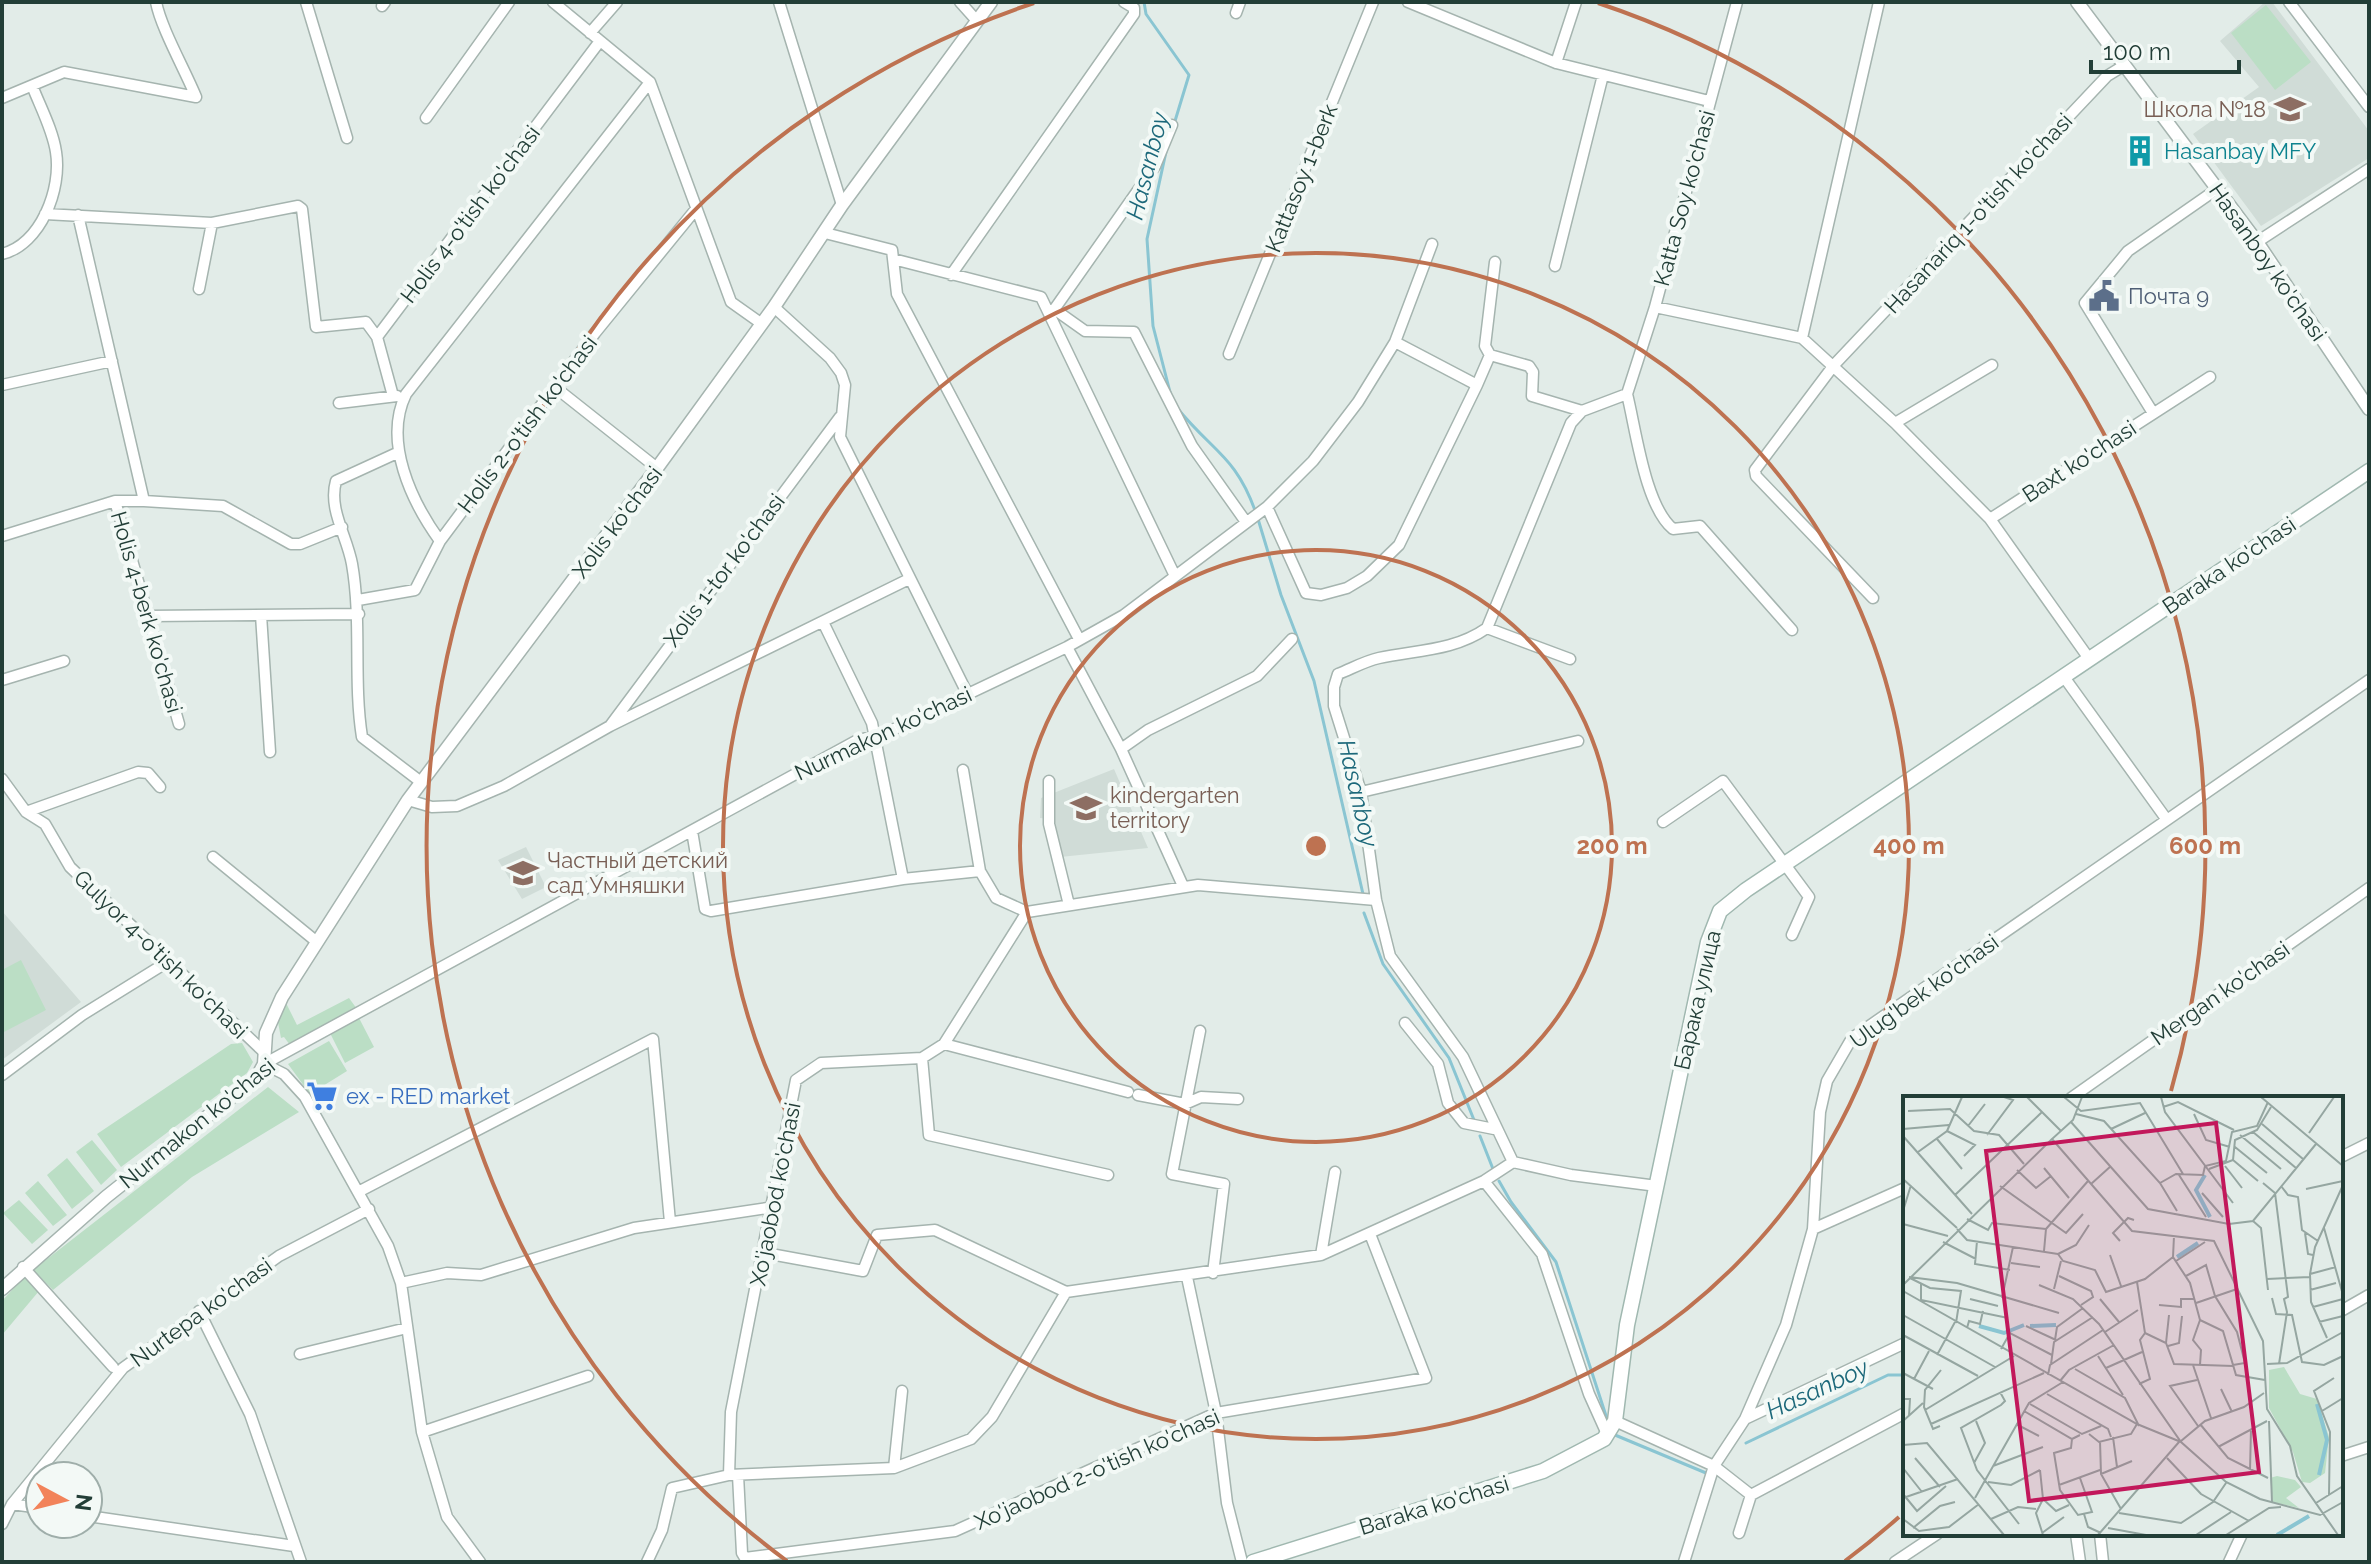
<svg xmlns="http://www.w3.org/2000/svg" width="2371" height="1564" font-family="Raleway,sans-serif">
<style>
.built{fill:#d0dcd7}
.green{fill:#bbdec5}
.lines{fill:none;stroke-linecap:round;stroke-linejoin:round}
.stream{stroke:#8ac5d2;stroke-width:3}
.minor-casing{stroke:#a5b4af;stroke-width:13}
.tertiary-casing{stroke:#a5b4af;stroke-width:15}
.secondary-casing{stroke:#a0b8b0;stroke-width:17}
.minor{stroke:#fff;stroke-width:10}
.tertiary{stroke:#fff;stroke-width:12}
.secondary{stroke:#fff;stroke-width:14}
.ring{fill:none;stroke:#be7251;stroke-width:4}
.labels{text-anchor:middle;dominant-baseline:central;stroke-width:8;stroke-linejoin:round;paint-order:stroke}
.education-label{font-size:22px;fill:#785e54;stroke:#f3f9f6;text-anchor:start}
.culture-label{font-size:22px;fill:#0d838f;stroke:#f3f9f6;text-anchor:start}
.street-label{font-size:22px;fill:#223e37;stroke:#f3f9f6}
.service-label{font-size:22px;fill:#4e5e75;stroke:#f3f9f6;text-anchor:start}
.shop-label{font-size:22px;fill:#366cbe;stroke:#f3f9f6;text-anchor:start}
.water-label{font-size:24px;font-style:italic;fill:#1c687a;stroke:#f3f9f6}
.inset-river{fill:none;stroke:#8ac5d2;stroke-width:4}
.inset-road{fill:none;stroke:#95a6a1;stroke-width:2}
.view{fill:#c2185b;fill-opacity:0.15;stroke:#c2185b;stroke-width:4}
.inset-edge{fill:none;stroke:#223e37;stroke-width:4}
.centre{fill:#be7251;stroke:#f3f9f6;stroke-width:4}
.ring-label{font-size:24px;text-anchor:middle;font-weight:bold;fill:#be7251;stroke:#f3f9f6;stroke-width:8;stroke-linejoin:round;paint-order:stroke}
</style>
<rect width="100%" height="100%" fill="#e2ece8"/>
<path class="built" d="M2265 2H2272L2369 131V158L2261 226 2193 134 2259 87 2220 41Z
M1114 769 1148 848 1060 857 1051 819 1040 818 1041 798Z
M526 847 546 887 522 899 498 860Z
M2 911 81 1002 2 1060Z"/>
<path class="green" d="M2266 5 2311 62 2275 90 2231 33Z
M21 960 46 1010 2 1033V970Z
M349 998 357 1009 290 1045 284 1037 281 1038 277 1017 285 1001 297 1025Z
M359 1018 374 1047 345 1063 330 1033Z
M329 1041 347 1071 310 1094 288 1064Z
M242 1043 253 1062 247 1073 121 1167 97 1134 231 1044Z
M268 1087 299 1112 192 1177 53 1290 33 1270Z
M92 1140 117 1170 101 1185 76 1152Z
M67 1158 94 1191 72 1209 47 1175Z
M38 1181 67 1215 53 1226 25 1193Z
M19 1200 48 1230 32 1244 3 1213Z
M25 1276 39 1291 2 1335V1301Z"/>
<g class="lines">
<path class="stream" d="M1144 2 1146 14 1189 75 1175 121
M1166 152 1147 239 1153 326 1170 392
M1178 409C1213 452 1236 456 1256 513
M1258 519 1281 595 1314 681 1363 894
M1364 913 1383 964 1449 1058 1474 1120
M1480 1136 1493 1169
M1499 1181 1511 1202 1556 1262 1609 1425
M1615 1435 1706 1473
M1746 1443 1888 1375H1905"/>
<defs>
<path id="minor" d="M156 2C161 28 185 70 196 97
M306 2 347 138
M553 2 650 82 731 302 762 324
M779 2 842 205
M960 2 977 21
M1408 2 1556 63 1709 101
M2289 2 2369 107
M382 6 385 2
M1236 13 1240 2
M590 33 617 2
M1556 63 1576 2
M2 98 64 72 196 97
M426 118 509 2
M45 214 212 223 298 206 302 209 316 327 366 322 377 337
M78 215 144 501
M825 233 892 250 897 294 1079 639
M2257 242 2369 169
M2 254C41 244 62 189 56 152 53 131 41 108 33 88
M893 259 1041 297 1175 576
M1555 266 1603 75
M951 275 1134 14V8L1124 2
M199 289 212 223
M774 307 830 358 841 373 845 385 840 437 967 693
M1655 307 1802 338 1895 423 1990 519 2090 660
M1054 309 1085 331 1134 332 1192 446 1246 522
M1051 314 1155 166 1172 125
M1802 338 1879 2
M1395 342 1477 385 1490 355 1529 366 1533 372 1532 396 1582 411
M1229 354 1373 2
M1490 355 1485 346 1495 262
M2 385 112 361
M556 388 657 468
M1627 394 1582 411 1571 423 1487 628C1454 651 1417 650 1379 658 1365 661 1351 669 1338 674L1334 687V706L1361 792 1376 900 1390 956 1463 1057 1513 1162 1571 1175 1657 1186
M1627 394 1655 307 1737 2
M1627 394C1636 430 1645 506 1673 529L1700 526 1792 630
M393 396 377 337 600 41
M339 403 397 396
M2153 413 2085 303 2128 251 2217 189
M1895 423 1992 365
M397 453 336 481C328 509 347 536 352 564 362 621 353 680 362 737L421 782
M115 501 179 724
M1267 507 1306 593 1321 595 1347 588 1367 576 1399 545 1477 385
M1990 519 2210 377
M2 536 115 501H144L223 506 291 544H300L342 527
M440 541C411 501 383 441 406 394L650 82
M1873 598 1756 476 1755 470 1834 365 2107 76 2125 65
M358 600 415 590 440 541 595 333 696 209
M261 615 270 752
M148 616 359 614
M823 622 872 723 903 879
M1487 628 1570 659
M1067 647 1121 749 1183 886
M2064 677 2167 820
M2 680 64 661
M610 726 909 579
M1121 749 1148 730 1257 676 1292 639
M963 770 980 871
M2 779 26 812 45 824 70 867 265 1053
M1049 781V824L1069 905
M1361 792 1578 741
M408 800 432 807 457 806 504 786 610 726 840 417
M26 812 138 772 148 773 160 787
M1663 822 1723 781 1809 897 1792 935
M692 831 705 909 711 911 903 879 980 871 996 898 1027 912 1198 885 1376 900
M213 857 317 942
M1405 1023 1438 1064 1448 1103 1464 1123 1494 1129
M1200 1031 1172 1174 1224 1184 1213 1273
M944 1044 1128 1092
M922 1058 929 1135 1108 1175
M264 1064 856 741 888 732 1067 647 1124 615 1267 507 1313 461 1358 402 1395 342 1432 244
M264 1064 284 1074 305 1097 388 1246 401 1283 422 1432 447 1517 480 1562
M2 1075 82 1015 169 961
M1138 1095 1185 1104 1201 1097 1238 1099
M2071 1098 2369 888
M2341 1157 2369 1143
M1484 1181 1542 1254 1589 1394 1607 1434
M360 1191 653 1039 670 1222
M1813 1229 1905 1188
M765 1253 863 1271 877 1235 935 1230 1066 1292 1321 1255 1484 1181 1513 1162
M1321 1255 1335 1172
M23 1267 113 1367
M1187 1277 1216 1413 1227 1503 1242 1562
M401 1283 447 1273 481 1275 634 1228 774 1207
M199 1311 250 1414 301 1562
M2341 1311 2369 1295
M300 1354 407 1328
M1745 1419 1905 1343
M1615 1421 1714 1466 1751 1495
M422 1432 588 1376
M2341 1456 2369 1447
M894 1468 902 1391
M729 1475 731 1412 796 1080 821 1063 922 1058 944 1044 1027 912
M738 1475 742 1553 745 1558 955 1531 1216 1413 1426 1378 1370 1234
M12 1504 40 1508
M88 1516 294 1546
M2 1524 12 1504 123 1368 279 1256 369 1209
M1739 1533 1751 1495 1905 1413
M2076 1534 2080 1562
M2100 1534 2103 1562
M647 1562 662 1530 672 1488 729 1475 894 1468 971 1439 992 1417 1066 1292
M1684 1562 1714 1466 1745 1419 1786 1325 1813 1229 1820 1112 1827 1081 1852 1038 2369 680
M1895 1562 1937 1534
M2229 1562 2242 1534"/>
<path id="tertiary" d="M2077 2 2257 242 2369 409
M2 1289 106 1197 257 1077 264 1064 266 1033 282 997 408 800 657 468 774 307 842 205 991 2"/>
<path id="secondary" d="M1253 1562 1543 1471 1604 1439 1615 1421 1627 1325 1708 942 1720 911 1746 890 2369 471"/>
</defs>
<use href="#minor" class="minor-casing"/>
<use href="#tertiary" class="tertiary-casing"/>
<use href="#secondary" class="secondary-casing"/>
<use href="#minor" class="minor"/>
<use href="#tertiary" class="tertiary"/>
<use href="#secondary" class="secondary"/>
</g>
<g class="ring">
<circle cx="1316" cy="846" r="296"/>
<circle cx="1316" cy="846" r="593"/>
<path d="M1899 1517A889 889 0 0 1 1845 1561M787 1561A889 889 0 0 1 1034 3M1598 3A889 889 0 0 1 2171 1091"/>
</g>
<defs>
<symbol id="school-bare" viewBox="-9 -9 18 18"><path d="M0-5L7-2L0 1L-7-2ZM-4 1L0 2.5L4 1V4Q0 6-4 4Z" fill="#8d6e63" stroke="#f3f9f6" stroke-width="2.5" paint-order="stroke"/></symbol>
<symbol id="building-bare" viewBox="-9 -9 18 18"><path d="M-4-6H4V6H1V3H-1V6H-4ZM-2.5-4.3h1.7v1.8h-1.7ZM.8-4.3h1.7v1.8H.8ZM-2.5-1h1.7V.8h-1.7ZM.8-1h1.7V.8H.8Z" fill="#0f9aa8" stroke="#f3f9f6" stroke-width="2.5" paint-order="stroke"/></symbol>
<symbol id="civic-bare" viewBox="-9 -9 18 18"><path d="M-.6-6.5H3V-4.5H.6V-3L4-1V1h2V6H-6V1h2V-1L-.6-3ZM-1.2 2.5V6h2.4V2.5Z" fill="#5c6f8a" stroke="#f3f9f6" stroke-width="2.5" paint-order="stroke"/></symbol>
<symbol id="supermarket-bare" viewBox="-9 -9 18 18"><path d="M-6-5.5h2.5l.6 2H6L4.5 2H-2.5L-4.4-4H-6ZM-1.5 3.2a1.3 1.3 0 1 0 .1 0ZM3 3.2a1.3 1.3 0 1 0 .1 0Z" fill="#3f7fe0" stroke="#f3f9f6" stroke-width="2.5" paint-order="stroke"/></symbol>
</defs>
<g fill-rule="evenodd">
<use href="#school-bare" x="2268" y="87" width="44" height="44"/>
<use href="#building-bare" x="2118" y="129" width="44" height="44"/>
<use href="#civic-bare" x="2082" y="274" width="44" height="44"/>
<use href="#school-bare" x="1064" y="786" width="44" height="44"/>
<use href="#school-bare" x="501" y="851" width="44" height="44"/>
<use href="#supermarket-bare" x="300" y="1074" width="44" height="44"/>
</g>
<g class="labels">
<g class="education-label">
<text x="2266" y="109" text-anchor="end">Школа №18</text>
<text x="1110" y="795">kindergarten<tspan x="1110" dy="25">territory</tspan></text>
<text x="547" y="860">Частный детский<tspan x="547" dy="25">сад Умняшки</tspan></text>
</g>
<g class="culture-label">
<text x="2164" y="151">Hasanbay MFY</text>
</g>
<g class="street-label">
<text transform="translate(1301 178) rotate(-68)">Kattasoy 1-berk</text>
<text transform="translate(1684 198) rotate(-75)">Katta Soy ko'chasi</text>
<text transform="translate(1978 213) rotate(-47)">Hasanariq 1-o'tish ko'chasi</text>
<text transform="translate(470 214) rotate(-53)">Holis 4-o'tish ko'chasi</text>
<text transform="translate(2268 262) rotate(55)">Hasanboy ko'chasi</text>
<text transform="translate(527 424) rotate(-53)">Holis 2-o'tish ko'chasi</text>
<text transform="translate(2079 461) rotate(-33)">Baxt ko'chasi</text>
<text transform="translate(617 522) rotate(-53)">Xolis ko'chasi</text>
<text transform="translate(2229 565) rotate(-34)">Baraka ko'chasi</text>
<text transform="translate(724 570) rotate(-53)">Xolis 1-tor ko'chasi</text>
<text transform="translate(147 612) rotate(74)">Holis 4-berk ko'chasi</text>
<text transform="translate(883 733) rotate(-25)">Nurmakon ko'chasi</text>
<text transform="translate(161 954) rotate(44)">Gulyor 4-o'tish ko'chasi</text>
<text transform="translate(1924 991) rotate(-36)">Ulug'bek ko'chasi</text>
<text transform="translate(2220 993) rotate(-35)">Mergan ko'chasi</text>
<text transform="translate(1697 1000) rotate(-77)">Барака улица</text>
<text transform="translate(197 1123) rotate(-39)">Nurmakon ko'chasi</text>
<text transform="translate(775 1194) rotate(-79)">Xo'jaobod ko'chasi</text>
<text transform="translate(201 1312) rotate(-36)">Nurtepa ko'chasi</text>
<text transform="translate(1097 1469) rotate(-24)">Xo'jaobod 2-o'tish ko'chasi</text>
<text transform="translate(1434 1505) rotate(-17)">Baraka ko'chasi</text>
</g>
<g class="service-label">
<text x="2128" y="296">Почта 9</text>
</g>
<g class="shop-label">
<text x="346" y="1096">ex - RED market</text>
</g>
<g class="water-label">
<text transform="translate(1147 166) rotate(-76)">Hasanboy</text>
<text transform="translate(1358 793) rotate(77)">Hasanboy</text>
<text transform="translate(1817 1389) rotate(-25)">Hasanboy</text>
</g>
</g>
<g transform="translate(1903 1096)">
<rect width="440" height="440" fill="#e2ece8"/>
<path d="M381 271 397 298 414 303 426 341 422 377 407 387 399 386 390 356 366 312V274ZM374 380 392 384 398 391 383 402 396 412 370 406 367 382Z" fill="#bbdec5"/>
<path class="inset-river" d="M302 79 293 94 307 121M274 161 295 147M76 230 101 237 121 229M127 230 153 229M414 308 424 344 416 379M374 439 406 420"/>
<path class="inset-road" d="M124 1 158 35M161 1 178 15 237 7 280 78M179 1 170 24 149 43 229 135 311 145 360 245 364 313 387 350 394 380 435 439M258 1 262 16 330 107M358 1 440 70M260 11 275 6 331 34M5 15 47 13 71 35 96 39 121 68M173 18 201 25 257 87 274 115M291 18 303 44 327 51M168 26 245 113 326 128 350 125 413 48M359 28 400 63M65 30 82 8M0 33 46 29M208 33 242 17M44 35 72 49 61 60M350 36 393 72M406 37 431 1M84 39 110 4 101 1M337 39 378 73M0 40 69 118M34 43 59 73M332 51 364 77M15 56 44 35 59 1M330 64 355 85M322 70 339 92M141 72 166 102M306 73 330 64 332 44 354 34 368 11M114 74 133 92 148 80M276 79 303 121M0 83 54 132M257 87 273 78 300 79 302 70 323 65 329 36 354 30 365 6M360 87 372 97 385 201 381 203 384 216 376 268M188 88 208 70M97 90 163 137 180 118M378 90 385 99 395 101 399 134 415 145M403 93 440 85M299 97 320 121M52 99 139 16M0 115 8 89M64 123 85 134 89 127 143 133M350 125 358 132 365 194M0 128 45 140M421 132 440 199M54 133 64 144 155 158M402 137 405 158 410 159M271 140 270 161 287 187 297 224 290 244 298 254 297 269M74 145 72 168 107 174M217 145 210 137 225 122 231 124M40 146 73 163M141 155 143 133 185 85M155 158 160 165 192 174 203 196 242 183 270 161M155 158 173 149 186 129M207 159 218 190M273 165 302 146M108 167 137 171M407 178 433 171M156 180 188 195 190 201 178 209M283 180 303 169 312 200 334 236 342 267 330 269M6 181 54 187 156 217M7 182 27 192 58 195 53 227M364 183 407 181M234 186 242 237 237 244 247 283 236 288M18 188V204L105 222M0 189 149 43M136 189 170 203 196 228 278 346 323 386 357 403 417 419 440 406M151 193 158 165M407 194 433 187M0 195 234 328 278 346M99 202 110 151M369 202 373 218 389 219 399 266 421 269 440 260M67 203 95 210M197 203 216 226M293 207 334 193M256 209 278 211V203H291M410 211 440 203M0 219 92 271M297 224 320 235 333 279 362 284M416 226 440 220M123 230 153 244M64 232 66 225 77 228 80 215M202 236 235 214M242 237 263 247 271 268 330 270M0 239 75 280M424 242 408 206 407 178 412 151 440 89M152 244 154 231 180 212M263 247 266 219M265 250 276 247 279 220M98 253 107 237 149 259M34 259 52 226M195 260 220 299M148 268 151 246 190 221M364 268 384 267 440 236M290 269 308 322M203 272 239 256M172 273 222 302 236 330M0 277 30 293M145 279 147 269 200 234M11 283 26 255M294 284 267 290 295 330M157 285 166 274 211 249M318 293 329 316M97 296 102 305 98 309 58 332 74 374 116 428M144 298 205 333 208 341M0 303H7L6 320M127 308 179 338 198 330M22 314 111 260M121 315 169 343 177 339M419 315 440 302M0 325 20 307M366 325 369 406M28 328 141 277M113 328 136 340M297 328 325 362 365 382M37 330 30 333 21 311 22 294 38 274M186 338 196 346 228 338 234 328M210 341 214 371M169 343 168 352 151 357 157 394 175 419 189 416 177 382M197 345 198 378 218 413M278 345 302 325 341 311 361 297M0 349 24 347 101 439M315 351 364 325M12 362 37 391M264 362 298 398 346 425M71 367 82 347 73 325M90 370 140 351M0 372 19 396M137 374 140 403 133 417 140 439M347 374 348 333M198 378 229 365M85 386 108 389 137 374M156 389 197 374M0 398 14 415 43 390M426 399 427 336 411 295 431 282M3 401 55 383M72 402 126 307 160 286M140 403 153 415 166 409M413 407 440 390M216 417 278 427 310 406 323 387M181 418 185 431 198 437M0 423 16 435 46 431 76 408M88 423 115 411 133 413M10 432 37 410 52 406M205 432 243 439M139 437 161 421M195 439 276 346M293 439 328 416M323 439 366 412 378 411"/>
<path class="view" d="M313 27 356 376 126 405 83 55Z"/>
<rect width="440" height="440" class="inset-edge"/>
</g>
<circle cx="1316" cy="846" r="12" class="centre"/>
<g class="ring-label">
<text x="1612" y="854">200 m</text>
<text x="1909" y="854">400 m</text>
<text x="2205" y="854">600 m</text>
</g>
<rect width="2371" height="1564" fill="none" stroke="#223e37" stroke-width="8"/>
<g transform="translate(64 1500) rotate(97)"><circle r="38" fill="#f3f9f6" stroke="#9faeaa" stroke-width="2"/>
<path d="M0-6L14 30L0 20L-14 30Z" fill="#f2835a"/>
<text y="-12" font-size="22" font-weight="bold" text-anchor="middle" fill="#223e37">N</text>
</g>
<path d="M2091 60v12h148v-12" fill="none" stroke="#223e37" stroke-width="4"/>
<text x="2103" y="60" font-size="24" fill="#223e37" stroke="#f3f9f6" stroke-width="6" paint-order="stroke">100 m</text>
</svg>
